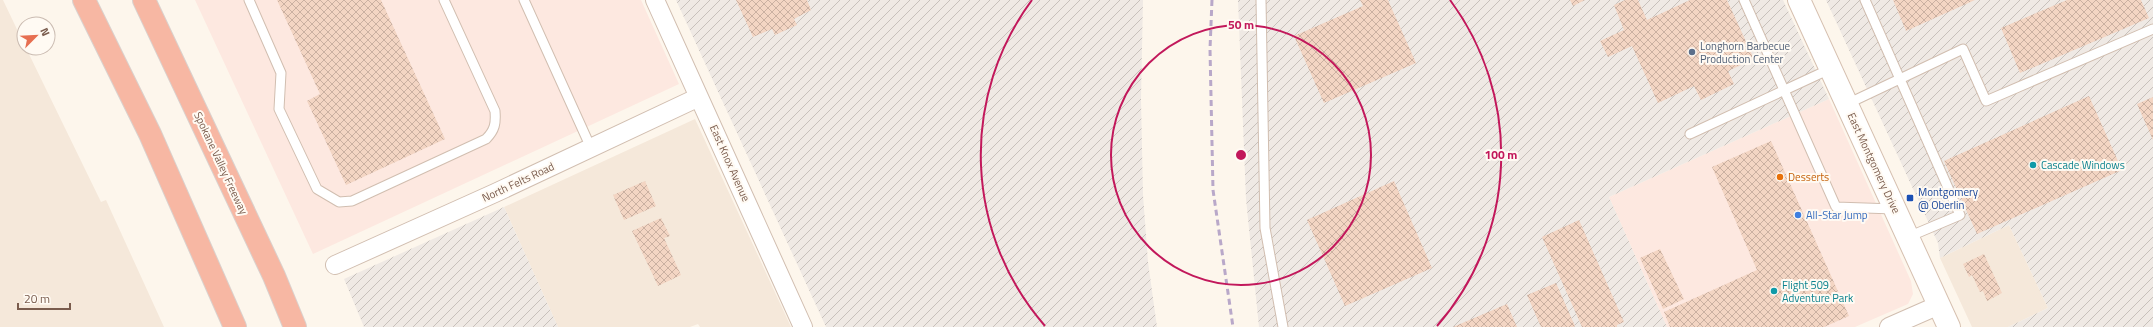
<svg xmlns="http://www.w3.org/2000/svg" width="2153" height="327" font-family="'Titillium Web',sans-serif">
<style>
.residential{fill:#f5e8da}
.commercial{fill:#fde8e0}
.industrial{fill:url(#industrial-furrows)}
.building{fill:url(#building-cross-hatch)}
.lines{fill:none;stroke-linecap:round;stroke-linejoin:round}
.lane-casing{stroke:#d1beb0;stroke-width:11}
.street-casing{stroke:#d1beb0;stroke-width:20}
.secondary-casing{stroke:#d6c0b0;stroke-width:24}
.highway-casing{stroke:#dad1cd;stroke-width:24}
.lane{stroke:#fff;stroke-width:9}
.street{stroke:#fff;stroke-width:18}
.secondary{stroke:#fff;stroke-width:22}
.highway{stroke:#f7b7a3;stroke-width:22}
.rail{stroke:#b9a8c9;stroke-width:3;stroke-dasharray:6 4;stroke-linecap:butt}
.ring{fill:none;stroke:#c2185b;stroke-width:2}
.service-dot{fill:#5c6f8a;stroke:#fffaf3;stroke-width:1.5}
.culture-dot{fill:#0f9aa8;stroke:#fffaf3;stroke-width:1.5}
.food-dot{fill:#e8710a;stroke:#fffaf3;stroke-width:1.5}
.transit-dot{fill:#1a4fb4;stroke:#fffaf3;stroke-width:1.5}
.shop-dot{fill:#3f7fe0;stroke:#fffaf3;stroke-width:1.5}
.labels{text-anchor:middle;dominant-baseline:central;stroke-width:4;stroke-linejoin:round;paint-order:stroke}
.service-label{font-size:11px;fill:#4e5e75;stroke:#fffaf3;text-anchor:start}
.street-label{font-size:11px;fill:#7a5c4d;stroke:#fffaf3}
.culture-label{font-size:11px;fill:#0d838f;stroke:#fffaf3;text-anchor:start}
.food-label{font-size:11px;fill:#c56008;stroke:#fffaf3;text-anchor:start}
.transit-label{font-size:11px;fill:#164399;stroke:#fffaf3;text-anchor:start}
.shop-label{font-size:11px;fill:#366cbe;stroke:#fffaf3;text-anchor:start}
.centre{fill:#c2185b;stroke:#fffaf3;stroke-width:2}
.ring-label{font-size:12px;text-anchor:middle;font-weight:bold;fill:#c2185b;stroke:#fffaf3;stroke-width:4;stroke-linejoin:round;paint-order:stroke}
</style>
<defs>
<pattern id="industrial-furrows" width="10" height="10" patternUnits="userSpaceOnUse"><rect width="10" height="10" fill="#efe9e4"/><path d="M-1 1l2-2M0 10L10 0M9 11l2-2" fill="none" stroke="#c7c0bb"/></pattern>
<pattern id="building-cross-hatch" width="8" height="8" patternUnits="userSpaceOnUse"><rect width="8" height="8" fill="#f3d5c3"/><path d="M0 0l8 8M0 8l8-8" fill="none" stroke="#cab0a1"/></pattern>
</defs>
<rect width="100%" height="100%" fill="#fdf6ec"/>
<path class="residential" d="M0 0H3L24 44V48H26L101 202 106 200 164 327H0Z
M695 119 791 327H700L698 324 690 327H558L504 207Z
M2009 225 2048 308 2008 327H1972L1940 258Z"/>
<path class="commercial" d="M195 0H641L679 84 313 254Z
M1829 99 1911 281 1913 294 1908 304 1855 327H1667L1609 197Z"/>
<path class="industrial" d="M676 0H1143L1141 99 1143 195 1148 262 1157 327H826Z
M1238 0H1783L1829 99 1609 197 1667 327H1259L1246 199Z
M1826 0H2153V327H2008L2048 308 2009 225 1940 258 1938 243Z
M504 207 558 327H364L344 279Z"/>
<path class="building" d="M277 0H381L445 139 346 185 307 101 320 94Z
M736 0H807L811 10 794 19 797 25 775 35 772 29 753 37Z
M1360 0H1388L1416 63 1324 103 1294 36 1363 6Z
M1570 0H1585L1573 6Z
M1625 0H1638L1647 20 1690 0H1727L1754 59 1728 71 1734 84 1701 100 1694 86 1658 103 1632 46 1608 57 1600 41 1624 30 1614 5Z
M1893 0H1975L1906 31Z
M2067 0H2141L2149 18 2020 73 2001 28Z
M2089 96 2122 170 1977 234 1944 161Z
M2153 97V140L2137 104Z
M1771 141 1849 316 1824 327H1670L1664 312 1757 270 1712 167Z
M645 181 656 206 624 220 613 195Z
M1394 181 1432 268 1345 306 1307 220Z
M661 218 670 236 664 238 681 275 658 286 632 231Z
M1579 220 1624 322 1617 325V327H1582L1542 237Z
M1660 249 1684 299 1663 309 1640 258Z
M1984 254 2002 293 1987 301 1983 291 1980 292 1972 275 1969 277 1963 264Z
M1556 283 1575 326 1574 327H1541L1527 295Z
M1507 304 1517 327H1453Z"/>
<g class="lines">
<defs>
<path id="lane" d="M249 0 281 73 279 109 317 189 339 202 352 201 486 139C495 130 496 123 495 111L444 0
M524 0 591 148
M1261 0 1265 228 1283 327
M1744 0 1836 207 1894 209
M1865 0 1960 215 1908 237
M1847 104 1963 49 1986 101 2153 29
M1690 134 1830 69"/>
<path id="street" d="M655 0 803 327
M335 265 495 193 699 97
M1889 327 1939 305"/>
<path id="secondary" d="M1799 0 1949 327"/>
<path id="highway" d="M84 0 150 134 235 327
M144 0 274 276 295 327"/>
</defs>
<use href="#lane" class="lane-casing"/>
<use href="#street" class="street-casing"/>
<use href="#secondary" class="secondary-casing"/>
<use href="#highway" class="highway-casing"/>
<use href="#lane" class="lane"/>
<use href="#street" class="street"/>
<use href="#secondary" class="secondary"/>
<use href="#highway" class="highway"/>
<path class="rail" d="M1212 0 1210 49 1213 190 1233 327"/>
</g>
<g class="ring">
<circle cx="1241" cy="155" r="130"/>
<path d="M1045 326A260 260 0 0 1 1032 0M1450 0A260 260 0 0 1 1437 326"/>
</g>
<circle class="service-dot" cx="1692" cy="52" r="4"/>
<g class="culture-dot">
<circle cx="2033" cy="165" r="4"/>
<circle cx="1774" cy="291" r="4"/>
</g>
<circle class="food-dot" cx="1780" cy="177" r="4"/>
<rect class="transit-dot" x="1906" y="194" width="8" height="8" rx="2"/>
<circle class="shop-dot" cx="1798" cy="215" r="4"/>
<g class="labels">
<g class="service-label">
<text x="1700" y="46">Longhorn Barbecue<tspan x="1700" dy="13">Production Center</tspan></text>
</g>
<g class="street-label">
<text transform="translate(221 163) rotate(65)">Spokane Valley Freeway</text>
<text transform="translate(730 163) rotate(66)">East Knox Avenue</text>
<text transform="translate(1874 163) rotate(65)">East Montgomery Drive</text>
<text transform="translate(518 182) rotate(-25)">North Felts Road</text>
</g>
<g class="culture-label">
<text x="2041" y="165">Cascade Windows</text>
<text x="1782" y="285">Flight 509<tspan x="1782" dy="13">Adventure Park</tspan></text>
</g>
<g class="food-label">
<text x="1788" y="177">Desserts</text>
</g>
<g class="transit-label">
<text x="1918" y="192">Montgomery<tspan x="1918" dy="13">@ Oberlin</tspan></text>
</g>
<g class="shop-label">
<text x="1806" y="215">All-Star Jump</text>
</g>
</g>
<circle cx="1241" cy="155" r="6" class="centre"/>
<g class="ring-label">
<text x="1241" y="29">50 m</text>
<text x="1501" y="159">100 m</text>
</g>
<g transform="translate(36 36) rotate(66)"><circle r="19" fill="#fffaf3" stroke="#cabbb1"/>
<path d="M0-3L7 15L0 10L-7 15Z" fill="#e76f51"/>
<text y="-6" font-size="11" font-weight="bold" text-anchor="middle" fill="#7a5c4d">N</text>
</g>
<path d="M18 303v6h52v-6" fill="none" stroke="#7a5c4d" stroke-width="2"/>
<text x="24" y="303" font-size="12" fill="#7a5c4d" stroke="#fffaf3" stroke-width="3" paint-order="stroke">20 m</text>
</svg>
